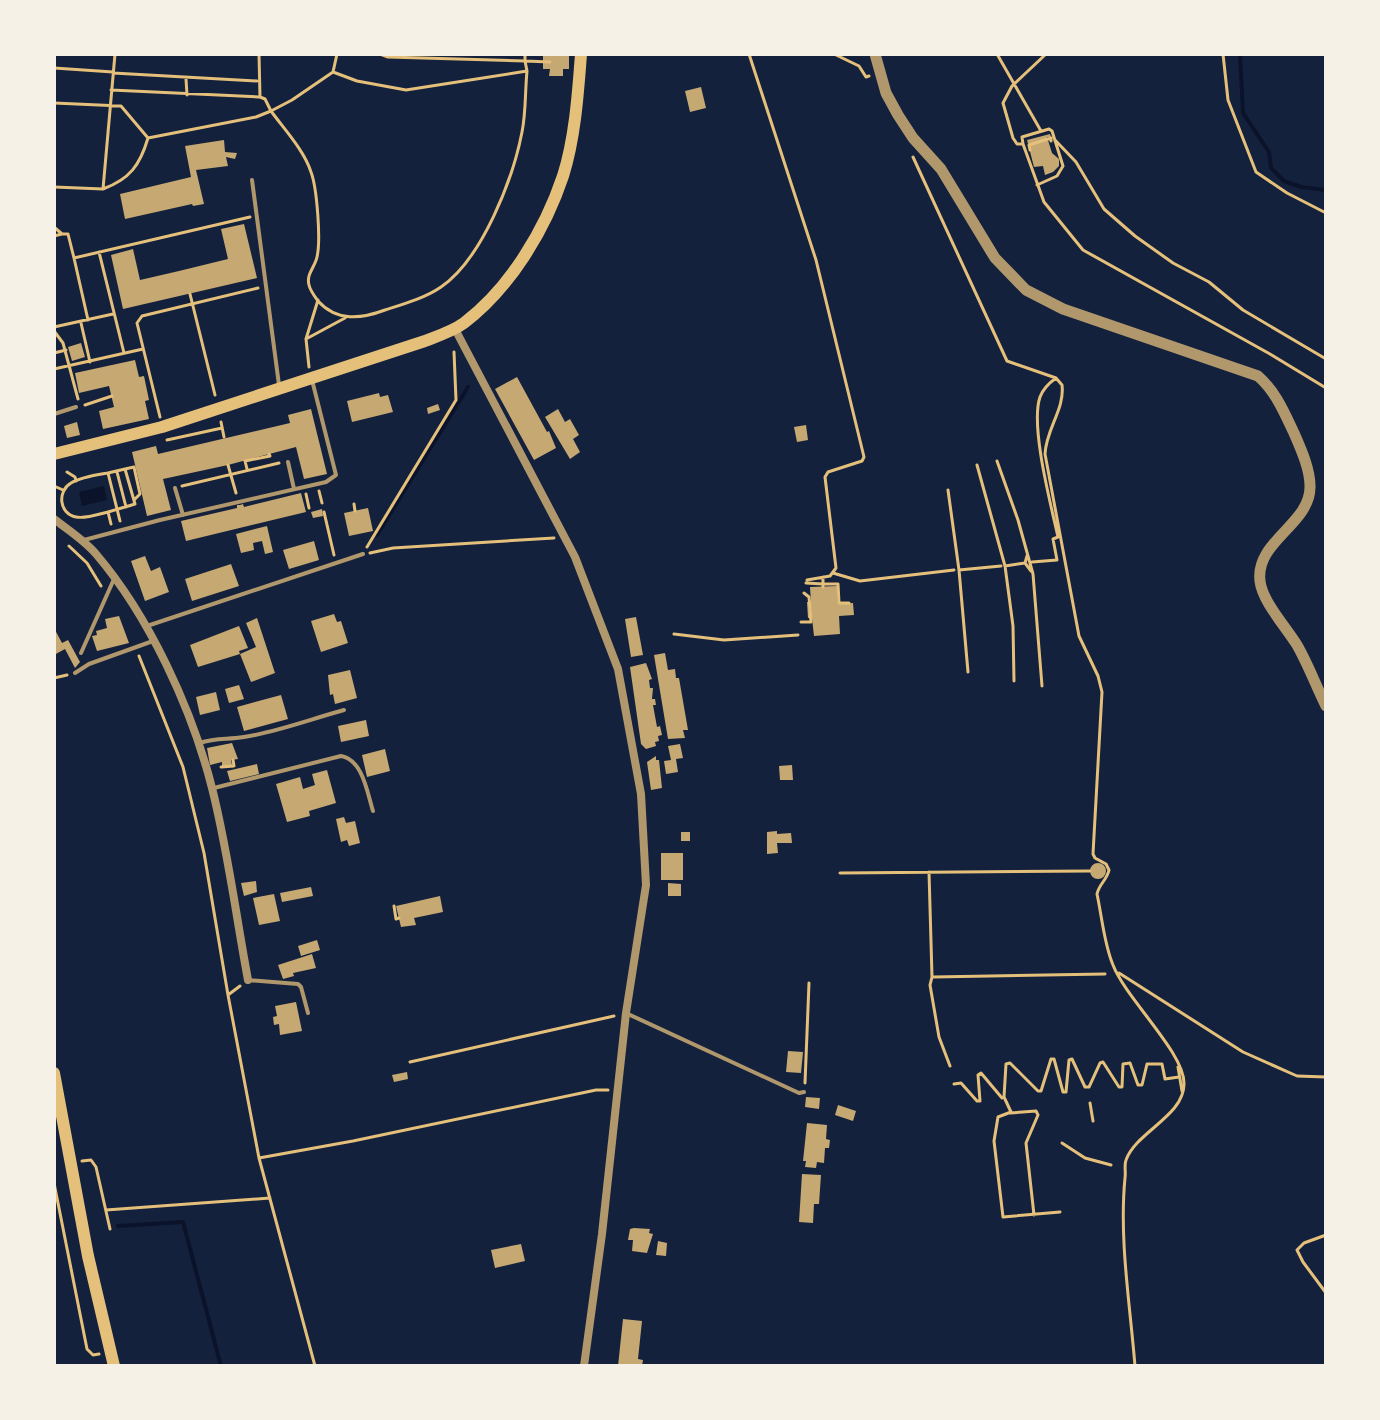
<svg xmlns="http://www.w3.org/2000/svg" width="1380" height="1420" font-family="Manrope,sans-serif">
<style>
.water{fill:#0b132b}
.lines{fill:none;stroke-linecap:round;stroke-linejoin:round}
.stream{stroke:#0b132b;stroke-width:4}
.building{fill:#c6a872}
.path{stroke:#e5c07b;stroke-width:3}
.service{stroke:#b1986c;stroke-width:4}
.minor{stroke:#b1986c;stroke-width:8}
.tertiary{stroke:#b1986c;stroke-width:11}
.secondary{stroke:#e5c07b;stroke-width:12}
</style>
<rect width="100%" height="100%" fill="#14213d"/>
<path class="water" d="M104 486 107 500 82 506 79 492Z"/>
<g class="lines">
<path class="stream" d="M1240 54 1243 113 1269 152 1271 168 1284 181 1301 187 1326 190
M377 535 468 387
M118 1226 183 1222 221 1366"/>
</g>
<path class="building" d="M564 54 569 56V69H563V76H549L550 69H543V55Z
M701 87 706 108 690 112 685 91Z
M1050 134 1051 137H1047L1052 153 1059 159V166L1053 172 1045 175 1043 166 1034 167 1027 140Z
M224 140 225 152 237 153 235 159 226 157 228 166 196 170 204 204 193 206 192 204 125 219 120 194 191 177 185 146Z
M244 224 257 278 123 309 111 255 133 249 140 280 179 271 228 259 221 229Z
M81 343 85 357 72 361 68 347Z
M135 360 139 377 144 376 149 400 145 401 149 419 103 429 99 411 114 407 109 386 79 393 75 373Z
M517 377 547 432 549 431 556 448 534 460 495 389Z
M379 393 380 397 388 395 393 412 352 422 347 401Z
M438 404 440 410 428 414 427 408Z
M311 409 327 474 304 479 296 447 228 465 163 479 171 510 147 516 132 452 156 446 158 454 290 423 288 415Z
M558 409 565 422 570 419 579 435 573 439 580 452 570 459 545 417Z
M77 422 80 435 67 438 64 426Z
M806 425 808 440 797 442 794 427Z
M301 493 306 512 186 541 181 521 237 508V505H240L243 504 244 507Z
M368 508 373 531 349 536 344 513Z
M322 509 323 516 313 518 311 512Z
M267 526 273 552 265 554 262 541 253 543 254 550 241 553 236 534Z
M314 541 319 560 289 569 283 550Z
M145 556 151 571 160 567 169 592 145 601 131 561Z
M231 564 239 586 192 601 185 579Z
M837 586 838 604 853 603 854 615 839 616 840 634 814 636 812 618H808L807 602H811L810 587Z
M334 614 337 622 341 621 348 643 321 652 311 621Z
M119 616 129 643 97 651 92 636 97 635 96 631 107 628 105 619Z
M636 617 643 655 631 657 625 619Z
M257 618 275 673 251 682 240 654 198 667 190 645 239 626 248 648 239 651 240 654 256 647 246 623Z
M54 628 62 643 68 640 80 662 75 668 65 649 54 655Z
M665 653 668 670 675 669 676 678H679L688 730H683L685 738 668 739 654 655Z
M646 663 652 679 649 680 650 688H653L652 699H655L656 705H653L657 727 660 726 662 735 658 736 659 741 655 742 656 746 646 749 641 744 630 667Z
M350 670 357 698 335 704 333 694 330 695 328 675Z
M239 685 244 699 229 703 225 689Z
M216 692 220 710 200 715 196 697Z
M281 695 288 719 244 731 237 707Z
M366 720 369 736 341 742 338 726Z
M232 743 238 759 231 760 232 765 222 767V762L210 765 207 748Z
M680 744 683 758 676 759 678 772 666 774 664 761 671 760 668 746Z
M385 749 390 771 367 777 362 755Z
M656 756V760H659L662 788 651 790 647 762Z
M257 764 259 774 230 781 227 771Z
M792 765 793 780H780L779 766Z
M327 770 336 803 309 811 310 816 287 822 276 784 300 777 303 789 315 785 312 774Z
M344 817 346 823 355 821 360 843 349 846 347 840 341 842 336 819Z
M777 831V834L791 833 792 843H777L778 853 767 854V832Z
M681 832H690V841H681Z
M661 853H683V880H661Z
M1090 871a8 8 0 1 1 16 0a8 8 0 1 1-16 0Z
M256 881 257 892 244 896 241 883Z
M668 883 681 884V896H668Z
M311 887 313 896 282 902 280 893Z
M274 894 280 921 259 925 253 898Z
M440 896 443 912 414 918 416 925 401 927 396 906Z
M317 940 320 950 301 956 298 946Z
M312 954 316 968 293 973 294 976 283 979 278 965Z
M296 1002 302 1031 280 1035 279 1024 274 1025 273 1017 277 1016 275 1006Z
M788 1051 803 1052 801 1073 786 1072Z
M407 1072 408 1079 394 1082 392 1075Z
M806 1097 820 1098 819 1109 805 1107Z
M838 1105 856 1111 853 1121 835 1115Z
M807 1123 827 1125 826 1139 830 1140 829 1148H825L824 1163 817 1162 816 1168 805 1167 806 1161H803Z
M802 1174 821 1175 819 1204H814L813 1223 799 1222Z
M634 1228 650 1229 649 1233 653 1234 647 1253 632 1251 633 1240H628L630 1229Z
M658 1241 667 1243 666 1256 656 1255Z
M521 1244 525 1261 495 1268 491 1250Z
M623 1319 642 1321 638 1359 643 1360 642 1366 622 1364 618 1366Z"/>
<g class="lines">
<path class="path" d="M337 54 333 72 357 81 406 90 527 71 525 61 550 62
M380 54 388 57 525 61V54
M749 54 816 260 864 457 862 461 828 472 825 477 836 568 830 576 807 580
M834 54 859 66 866 77 869 76
M997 54 1041 131
M1046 54 1012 86 1003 103 1013 138 1017 144H1023L1044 202 1083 250 1270 354 1326 388
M1223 54 1228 100 1256 172 1287 193 1326 213
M54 68 113 72
M333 72 292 100 271 111C284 129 304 150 311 172 317 188 321 240 317 257 315 267 306 274 309 285 310 290 315 297 318 301 337 322 361 319 385 310 404 304 425 298 441 287 482 259 513 179 522 132 526 113 525 91 527 71
M113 73 257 81
M186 79 187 95
M111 90 259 97
M54 103 121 106 148 138 256 117 271 111 265 99 260 97 259 54
M1055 140 1076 162 1104 209 1135 236 1173 263 1209 282 1243 310 1326 359
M1023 144 1022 137 1049 129 1052 131 1063 166 1057 176 1037 185
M1030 150 1029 145 1051 138V141
M913 157 1007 361 1056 378 1062 385C1065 409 1046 429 1045 454L1079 636 1098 676 1102 692 1093 854 1095 858 1106 864 1109 870C1107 880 1099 884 1097 894 1102 917 1104 944 1113 965 1126 999 1185 1053 1184 1084 1184 1116 1136 1132 1126 1160 1124 1165 1126 1172 1125 1178 1119 1239 1130 1304 1135 1366
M54 187 103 189 115 54
M103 189C130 179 140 165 148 138
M54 227 62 234 54 236
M62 234H68L74 258
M99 252 124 353
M190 294 215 395
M318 300 306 339 345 318
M88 320 74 258 250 217
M81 323 90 362
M54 327 113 314
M54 331 63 343 78 399
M306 339 309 367
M54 353 66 350
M54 369 143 349
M85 405 112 396
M160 417 137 323 142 316 258 288
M221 422 224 437
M167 440 222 428
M997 461 1018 520 1033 574 1042 686
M228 465 236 493
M977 465 1005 566 1013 626 1014 681
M125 469 134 467 140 494 135 499
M247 469 245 461 270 456 269 454
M67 472 75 477 76 481
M117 472 126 507
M108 473C96 475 81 477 71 483 57 491 59 514 76 517 86 519 99 514 108 512L111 524
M54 486 63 490
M182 486 279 463
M948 490 959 570 968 672
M319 491 322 503
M306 494 309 508
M354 504 355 511
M108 512C117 509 126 507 135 504L125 469 108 473 120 521
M324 512 334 555
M69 546 87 563 101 586
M367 547 456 400 454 352
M370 553 393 548 554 538
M1027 556 1025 563 1031 571
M1032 562 1057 560 1053 539 1058 537C1051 505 1030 426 1040 397 1043 389 1049 383 1056 378
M1005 566 1025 563
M959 570 1001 566
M833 573 860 581 954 570
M823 577V584H838L839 603H849
M806 583 823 584V587
M804 593 809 597 810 608
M801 622H811L810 610
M674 634 724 640 798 635
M139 656 183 767 204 853 228 995
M54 678 67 675
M221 767 234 766 233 760
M929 872 932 977 930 985 939 1037 950 1066
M840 873 1090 871
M394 906 396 919 399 918
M1119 973 1243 1052 1297 1076 1326 1077
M933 977 1105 974
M240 986 228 995 259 1158 315 1366
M410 1062 614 1016
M1178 1067 1182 1091
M805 1083 809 983
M954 1084 961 1083 977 1101H980L978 1075 981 1073 1002 1098 1004 1097 1006 1064 1010 1063 1038 1091H1041L1051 1059H1054L1063 1092H1066L1069 1060 1072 1059 1085 1087H1089L1100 1063 1103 1062 1119 1087H1122L1123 1064 1130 1063 1138 1085H1142L1147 1064H1162L1165 1079 1179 1077
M1004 1097 1011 1112 998 1117 994 1141 1003 1217 1060 1212
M1090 1103 1093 1121
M1010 1113 1036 1111 1038 1115 1026 1143 1034 1215
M1062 1143 1085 1158 1111 1165
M259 1158 353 1141 596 1090H608
M82 1161 91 1160 96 1167 110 1229
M54 1183 87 1349 93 1355 99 1354
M106 1210 270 1198
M1326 1235 1304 1243 1297 1250 1303 1262 1326 1293"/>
<path class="service" d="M252 180 279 385
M54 414 76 407
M288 462 294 489
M175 488 183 515
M84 540 160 520 326 482 336 475 312 380
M147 626 363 554
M81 653 114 579
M75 673 89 664 153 641
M199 743C218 737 226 740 244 737 277 732 311 719 344 710
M214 788 341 756C363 760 367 792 373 811
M248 980 298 984 301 987 308 1013
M628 1014 799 1093 804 1092"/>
<path class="minor" d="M455 329 575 557 618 669 641 794 646 885 626 1013 602 1234 584 1366
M54 519C68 530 84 540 96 554 149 616 192 709 212 788 228 851 236 916 248 980"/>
<path class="tertiary" d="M875 54 886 93 898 115 913 138 941 169 995 258 1026 290 1063 309 1258 376C1276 392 1284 412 1294 433 1301 449 1310 469 1310 486 1311 524 1255 541 1260 581 1262 601 1286 627 1297 645 1308 664 1316 686 1326 706"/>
<path class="secondary" d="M54 454 162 427 425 341C438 336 453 331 464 323 510 288 545 230 563 176 575 138 578 94 581 54
M54 1073 88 1256 114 1366"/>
</g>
<rect width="1380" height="1420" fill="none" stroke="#f6f1e7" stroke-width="112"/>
</svg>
